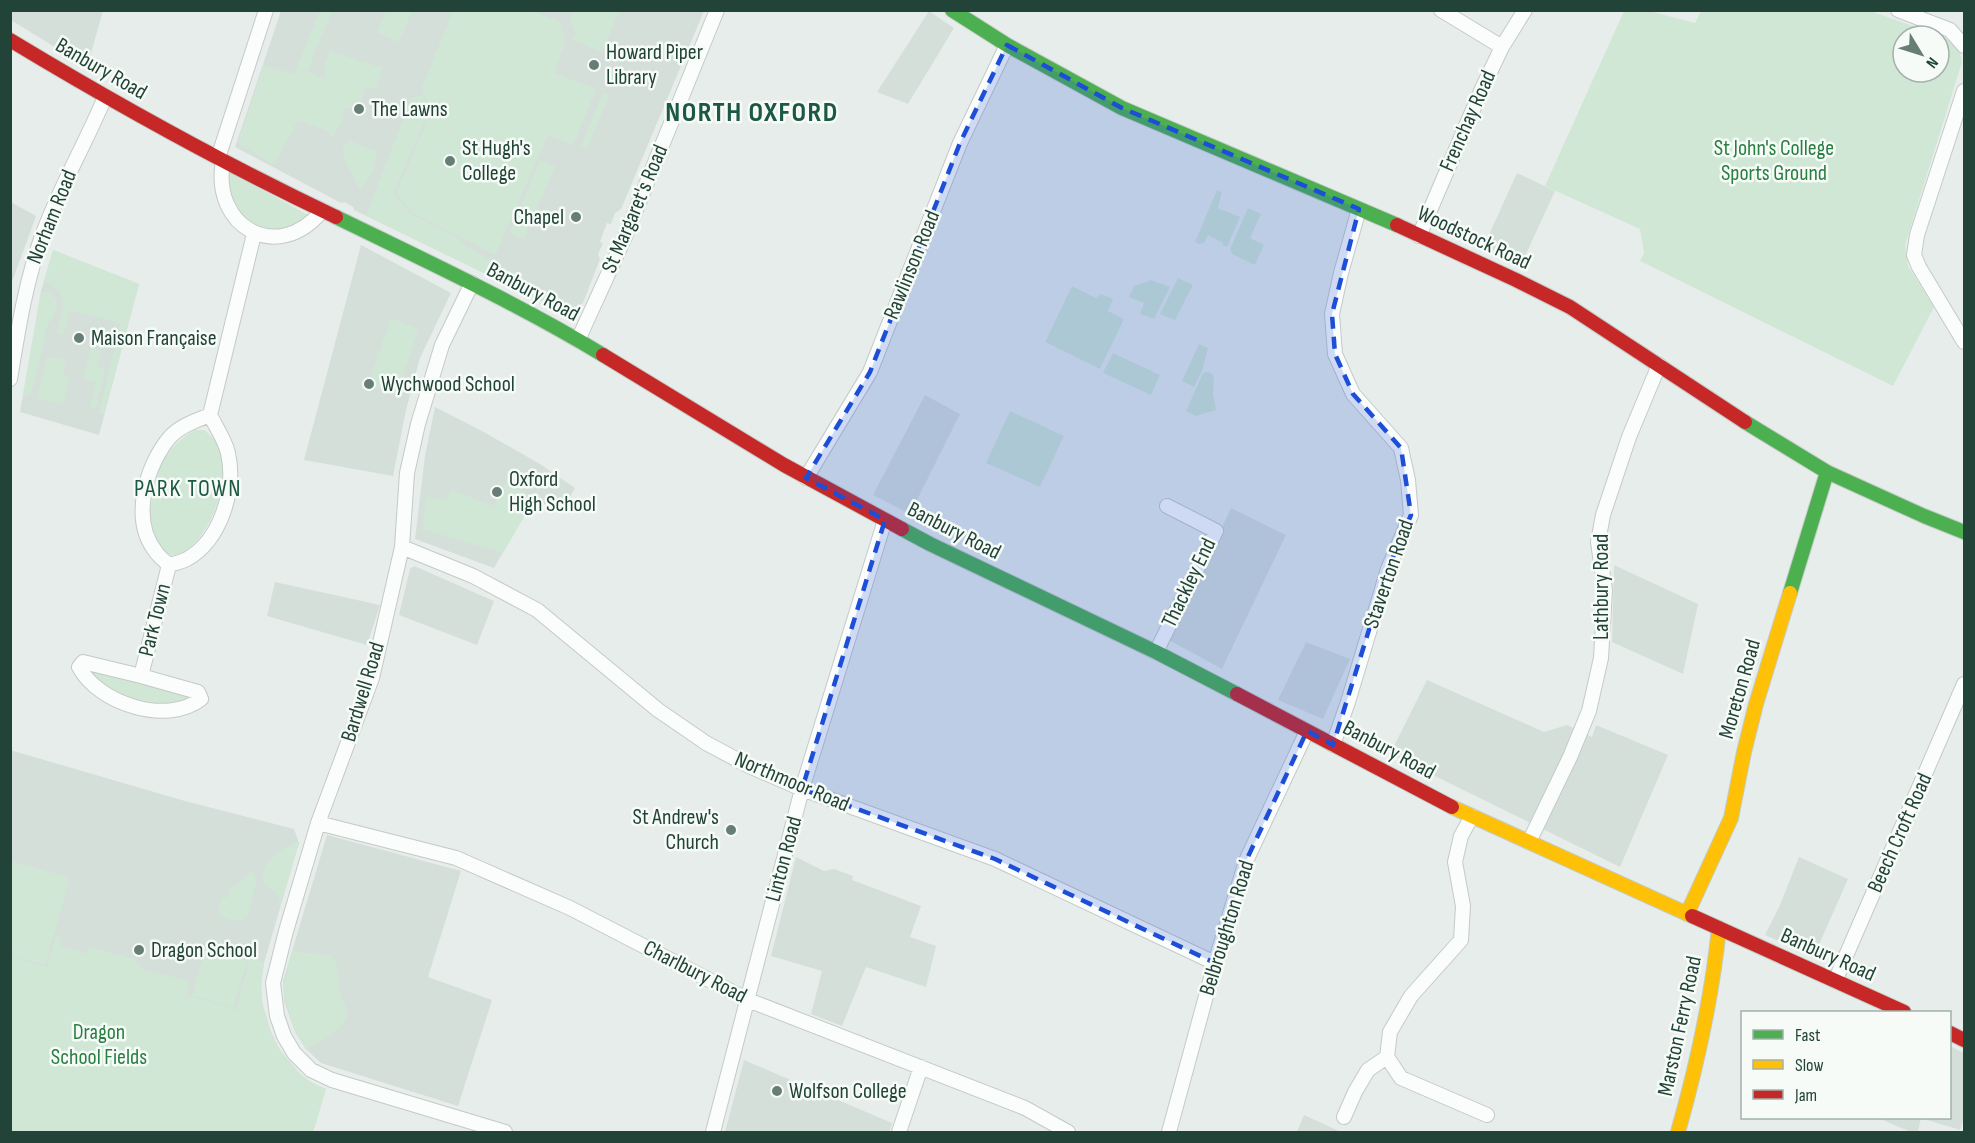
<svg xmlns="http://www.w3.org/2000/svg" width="1975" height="1143" font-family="'Sofia Sans Condensed',sans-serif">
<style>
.built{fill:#d5dfda}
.green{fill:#d0e7d5;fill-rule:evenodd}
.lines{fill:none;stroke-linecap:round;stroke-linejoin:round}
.street-casing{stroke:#c4cac7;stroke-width:16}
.fast-casing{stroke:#c3cbc7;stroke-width:16}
.slow-casing{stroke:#c3cbc7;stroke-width:16}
.jam-casing{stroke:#c3cbc7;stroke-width:16}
.street{stroke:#fbfcfc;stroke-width:14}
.fast{stroke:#4caf50;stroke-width:14}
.slow{stroke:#ffc107;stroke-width:14}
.jam{stroke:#c62828;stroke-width:14}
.marked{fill:#1d4ed8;fill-opacity:0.2;stroke:#1d4ed8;stroke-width:4.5;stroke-dasharray:12 8;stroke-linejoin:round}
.poi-dot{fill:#677e76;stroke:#f7fbf8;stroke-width:2}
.labels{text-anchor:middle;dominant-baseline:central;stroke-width:5;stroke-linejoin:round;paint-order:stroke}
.poi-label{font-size:22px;fill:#224337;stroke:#f7fbf8;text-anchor:start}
.street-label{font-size:22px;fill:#224337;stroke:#f7fbf8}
.park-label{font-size:22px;fill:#297e41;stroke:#f7fbf8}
.neighbourhood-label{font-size:24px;letter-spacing:1.5px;fill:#1c5843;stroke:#f7fbf8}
.district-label{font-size:28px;font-weight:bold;letter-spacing:1.5px;fill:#1c5843;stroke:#f7fbf8}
</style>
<rect width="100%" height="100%" fill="#e7edea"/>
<path class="built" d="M10 11H103L87 67 11 20Z
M281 11H704L621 209 615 213 611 224 607 223 604 231 600 242 603 243 598 254 600 259 583 303 572 312 566 313 354 210 353 207 345 202 341 203 235 147Z
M929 11 954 28 908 104 877 92Z
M1517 173 1555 191 1520 267 1483 248Z
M11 202 36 216 12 282 10 281Z
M361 245 451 293 420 358 406 410 393 476 304 460Z
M53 250 139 284 99 435 20 412 41 291Z
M925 395 960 414 910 514 873 495Z
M435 407 482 431 540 464 575 488 561 513 534 498 494 568 415 539 425 456Z
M1231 508 1286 535 1222 669 1169 640Z
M1614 565 1698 604 1683 674 1612 642Z
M414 566 494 601 477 645 399 615 410 569Z
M275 582 380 605 367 645 267 616Z
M1306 642 1350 659 1323 719 1278 700Z
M1427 680 1544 732 1567 725 1592 737 1596 725 1668 755 1620 867 1390 754Z
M10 750 185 801 294 829 299 843 264 963 261 985 262 1002 271 1032 280 1050 301 1075 313 1084 326 1089 313 1132H11Z
M327 835 461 871 428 977 492 1000 458 1106 321 1063 306 1049 295 1032 284 1001 283 981Z
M796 857 824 871 834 869 853 876 852 880 921 906 910 937 936 946 926 987 866 967 842 1026 811 1014 822 971 771 956Z
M1799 857 1848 879 1814 956 1765 935 1780 905Z
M1950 1046 1964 1053V1117L1960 1130 1924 1119V1118H1950Z
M744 1060 892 1123 889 1132H725Z
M1304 1115 1341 1132H1297Z
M1878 1118H1921L1918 1132H1911Z"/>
<path class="green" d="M320 11H332L307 72 324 78 327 69 324 67 330 51 382 68 376 89 365 87 361 102 358 101 357 107 354 106 353 108H345L341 123 333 136 325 130 298 120 274 165 238 143 264 65 294 75Z
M386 11H412L399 42 377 33Z
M453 11H531L560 22 565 42 554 73 596 89 573 145 548 135 495 255 412 212 396 193 431 112 422 88Z
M574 11H621L616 17 603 52 573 40 576 34 570 20Z
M1624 11H1649L1695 23 1701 11H1870L1944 37 1959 48 1962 62 1905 245 1908 266 1934 307 1893 386 1640 261 1644 253 1640 229 1545 186ZM1903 36H1939V72H1903Z
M603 93 609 95 587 149 581 146Z
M423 95 428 114 393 193 411 214 452 234 468 248 514 273 508 285 366 215 412 98Z
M350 141 376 151C377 168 370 176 360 190L344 158 343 147Z
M540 160 555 166 524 239 510 233Z
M226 170 308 215C295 226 276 236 258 229 250 226 241 217 234 212Z
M1217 190 1222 192 1218 208 1240 217 1227 247 1222 245 1223 243 1208 235 1204 243 1199 244 1195 242Z
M1248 208 1261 214 1250 238 1264 245 1255 265 1232 254 1230 249Z
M53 250 139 284 104 414 99 413 121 323 70 310 63 335 57 333C63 310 71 293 44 281Z
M1178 278 1193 285 1175 320 1160 314Z
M1151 280 1170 287 1154 319 1140 314 1144 303 1129 297 1134 286Z
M1072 286 1096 298 1101 294 1113 299 1108 311 1124 319 1100 369 1045 342Z
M47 292C62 297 57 315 48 323L31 394 26 396 23 395 41 293Z
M391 318 419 329 396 394 368 385Z
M1199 344 1208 348 1202 371 1194 387 1182 381Z
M91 347 101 350 97 367 105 369 96 407 90 409 96 382 84 379Z
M1113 353 1160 375 1151 395 1103 373Z
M47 356 66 360 63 376 69 378 63 404 38 398Z
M1205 372 1211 373 1214 377 1213 393 1216 410 1196 416 1186 411 1202 375Z
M1010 411 1064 436 1040 487 986 463Z
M195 430H204C209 434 214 438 217 443 232 475 215 527 189 548 184 553 175 557 168 554 164 553 162 549 159 545 148 532 150 508 153 492 157 465 171 443 195 430Z
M505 483 535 498 503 553 422 529 427 496 447 501 451 490 494 506Z
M90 666 192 693 193 699 180 706 136 705 86 675Z
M299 841V843L280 905 278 894 264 883C258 860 283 850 299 841Z
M11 861 70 878 45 965 11 955Z
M251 872 256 877V882L248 915 245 919 233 921 220 916C217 910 220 902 223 897L227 898 231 887 237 885Z
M56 936 61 937 59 946 87 954 89 947 134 959 144 970 189 981 186 995 236 1010 250 958 264 963C253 1011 278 1071 326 1089L313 1132H11V957L47 967Z
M208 941 249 954 233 1008 192 995Z
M292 950 303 953 331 955C339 963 338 975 339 986 340 994 344 1000 346 1008 351 1029 320 1040 306 1049L295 1032 283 989Z"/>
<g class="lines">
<defs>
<path id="street" d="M1441 10 1502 47
M1898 10 1950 30 1964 46
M1964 91 1917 235 1914 255 1919 267 1964 342
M218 158 266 10
M223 161C211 227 277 264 321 212
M1419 236 1481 91 1502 47 1525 10
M472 283 442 345 418 424 407 473 402 547 372 678 318 823 286 931 273 983 277 1016 284 1036 294 1053 311 1070 332 1080 505 1132
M578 340 624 239 717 10
M10 379C18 331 25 285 41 239 58 190 85 145 105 97
M210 415C216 427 225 440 228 453 236 489 221 540 187 559 182 562 175 563 169 565 165 561 159 557 156 552 130 520 146 465 170 437 180 426 197 420 210 415Z
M210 415 254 234
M806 478 870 372 960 143 1007 45
M402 547 473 576 537 610 658 710 706 743 749 766 802 789 995 859 1215 963
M1156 652 1216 531 1167 506
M83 662 141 676 198 692 201 699C166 726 98 703 79 667Z
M141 676 169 565
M1333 745 1348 702 1388 569 1411 515 1408 480 1401 448 1353 394 1335 354 1332 314 1341 273 1359 209
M318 823 456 858 570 908 748 1000 1025 1108 1068 1132
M1529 842 1570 757 1589 711 1601 658 1605 590 1598 542 1603 515 1629 437 1659 365
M1835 981 1964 684
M1387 1057 1401 1078 1487 1115
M1344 1117 1355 1092 1368 1070 1387 1057 1390 1032 1411 996 1461 940 1463 906 1455 862 1461 836 1472 816
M713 1132 802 789 885 520
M899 1132 921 1067
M1169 1132 1215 963 1246 861 1307 731"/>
<path id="fast" d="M952 10 1007 45 1122 108 1397 225
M336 217C426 261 517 303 603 355
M1745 422 1827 472 1924 516 1964 532
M902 529 930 544 1156 652 1237 694
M1790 593 1827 472"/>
<path id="slow" d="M1452 807 1692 916
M1687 914 1731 818 1744 752 1756 704 1790 593
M1678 1132C1697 1065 1712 997 1719 928"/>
<path id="jam" d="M10 40C116 104 224 164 336 217
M1397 225 1516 280 1570 307 1745 422
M603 355 784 465 902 529
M1237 694 1452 807
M1692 916 1904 1012
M1950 1033 1964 1040"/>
</defs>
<use href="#street" class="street-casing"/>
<use href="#fast" class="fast-casing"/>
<use href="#slow" class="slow-casing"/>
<use href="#jam" class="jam-casing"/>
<use href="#street" class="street"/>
<use href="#fast" class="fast"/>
<use href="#slow" class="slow"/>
<use href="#jam" class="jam"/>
</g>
<path class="marked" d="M1007 45 1122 108 1359 209 1332 314 1335 354 1353 394 1401 448 1411 515 1388 569 1333 745 1307 731 1246 861 1215 963 995 859 802 789 885 520 806 478 870 372 960 143Z"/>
<g class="poi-dot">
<circle cx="594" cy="65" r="6"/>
<circle cx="359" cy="109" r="6"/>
<circle cx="450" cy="161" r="6"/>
<circle cx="576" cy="217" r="6"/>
<circle cx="79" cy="338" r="6"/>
<circle cx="369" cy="384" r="6"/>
<circle cx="497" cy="492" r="6"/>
<circle cx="731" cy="830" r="6"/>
<circle cx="139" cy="950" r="6"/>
<circle cx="777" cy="1091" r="6"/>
</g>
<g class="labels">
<g class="poi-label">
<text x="606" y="52">Howard Piper<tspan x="606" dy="25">Library</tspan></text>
<text x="371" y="109">The Lawns</text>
<text x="462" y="148">St Hugh's<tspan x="462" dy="25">College</tspan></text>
<text x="564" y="217" text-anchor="end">Chapel</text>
<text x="91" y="338">Maison Française</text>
<text x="381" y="384">Wychwood School</text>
<text x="509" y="479">Oxford<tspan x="509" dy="25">High School</tspan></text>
<text x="719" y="817" text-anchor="end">St Andrew's<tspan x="719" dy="25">Church</tspan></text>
<text x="151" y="950">Dragon School</text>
<text x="789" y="1091">Wolfson College</text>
</g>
<g class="street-label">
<text transform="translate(101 69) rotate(30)">Banbury Road</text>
<text transform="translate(1468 121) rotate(-66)">Frenchay Road</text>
<text transform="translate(635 209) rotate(-67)">St Margaret's Road</text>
<text transform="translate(52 217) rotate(-68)">Norham Road</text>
<text transform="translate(1474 238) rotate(25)">Woodstock Road</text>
<text transform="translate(912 265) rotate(-68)">Rawlinson Road</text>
<text transform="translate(533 292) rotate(28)">Banbury Road</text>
<text transform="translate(954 531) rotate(27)">Banbury Road</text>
<text transform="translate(1389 574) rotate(-71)">Staverton Road</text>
<text transform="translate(1189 583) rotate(-64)">Thackley End</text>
<text transform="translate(1601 587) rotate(-90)">Lathbury Road</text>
<text transform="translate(155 620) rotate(-76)">Park Town</text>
<text transform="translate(1740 689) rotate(-74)">Moreton Road</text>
<text transform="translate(363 692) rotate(-73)">Bardwell Road</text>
<text transform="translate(1389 750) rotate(28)">Banbury Road</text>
<text transform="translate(792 782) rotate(23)">Northmoor Road</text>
<text transform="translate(1900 833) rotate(-66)">Beech Croft Road</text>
<text transform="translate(784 859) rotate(-75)">Linton Road</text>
<text transform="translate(1227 928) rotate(-73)">Belbroughton Road</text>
<text transform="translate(1828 955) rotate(24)">Banbury Road</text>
<text transform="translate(695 972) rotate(27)">Charlbury Road</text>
<text transform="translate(1680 1026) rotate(-78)">Marston Ferry Road</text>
</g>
<g class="park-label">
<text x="1774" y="148">St John's College<tspan x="1774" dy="25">Sports Ground</tspan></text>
<text x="99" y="1032">Dragon<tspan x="99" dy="25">School Fields</tspan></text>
</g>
<g class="neighbourhood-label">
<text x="188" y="488">PARK TOWN</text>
</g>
<g class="district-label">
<text x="752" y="112">NORTH OXFORD</text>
</g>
</g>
<rect width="1975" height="1143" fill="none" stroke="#224337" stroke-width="24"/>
<rect x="1741" y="1011" width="210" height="108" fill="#f7fbf8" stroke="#a2b1ab" stroke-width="1.5"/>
<rect x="1753" y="1030" width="30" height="9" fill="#4caf50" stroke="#a2b1ab" stroke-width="1.5"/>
<text x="1795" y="1041" font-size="18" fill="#224337">Fast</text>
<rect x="1753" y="1060" width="30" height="9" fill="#ffc107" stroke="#a2b1ab" stroke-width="1.5"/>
<text x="1795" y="1071" font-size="18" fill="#224337">Slow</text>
<rect x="1753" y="1090" width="30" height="9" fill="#c62828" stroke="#a2b1ab" stroke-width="1.5"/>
<text x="1795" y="1101" font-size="18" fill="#224337">Jam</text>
<g transform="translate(1921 54) rotate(128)"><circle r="28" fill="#f7fbf8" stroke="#a2b1ab" stroke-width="1.5"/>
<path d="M0-4.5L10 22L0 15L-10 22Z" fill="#677e76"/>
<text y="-9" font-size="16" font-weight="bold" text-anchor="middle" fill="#224337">N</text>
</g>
</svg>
